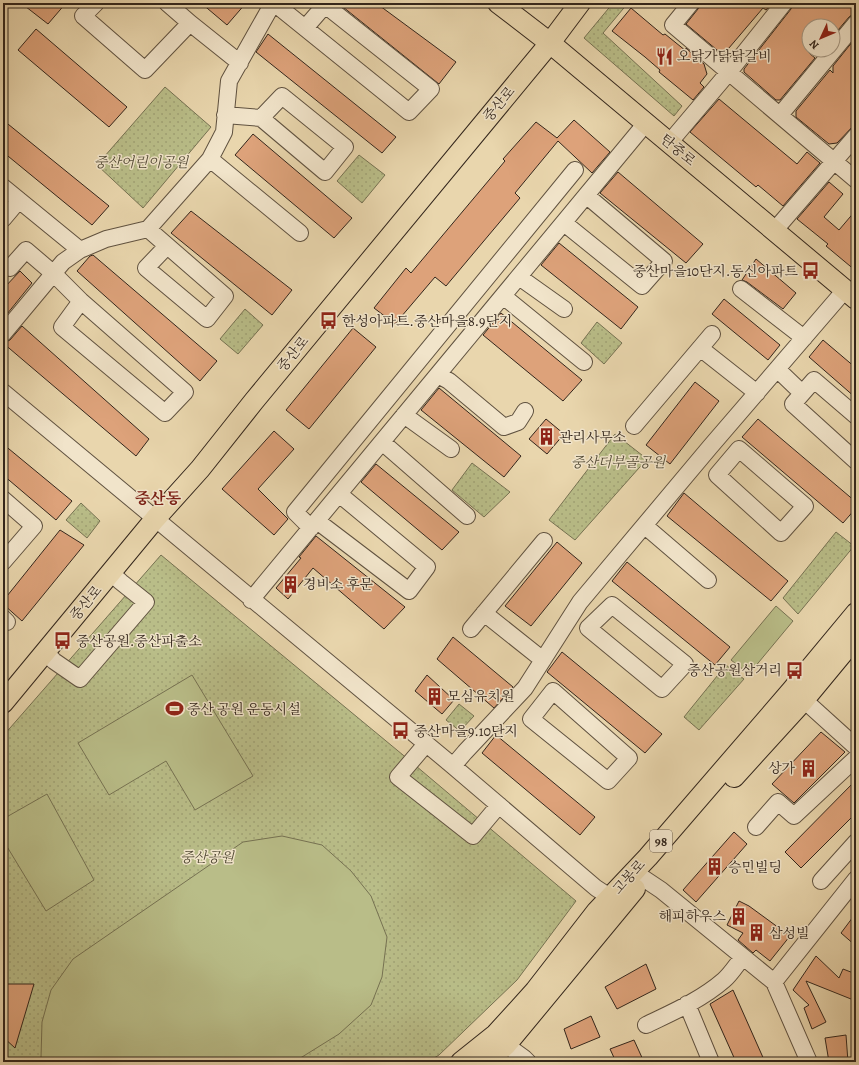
<svg xmlns="http://www.w3.org/2000/svg" width="859" height="1065" font-family="Alegreya,'Noto Serif KR',serif">
<style>
.grass{fill:url(#grass-dots);stroke:#767252}
.garden{fill:#b9bd88;stroke:#767252}
.building{fill:#dda27a;stroke:#33261c}
.lines{fill:none;stroke-linecap:round;stroke-linejoin:round}
.minor-casing{stroke:#605240;stroke-width:18}
.major-casing{stroke:#33261c;stroke-width:22}
.minor{stroke:#f1e4ca;stroke-width:16}
.major{stroke:#e9d6ad;stroke-width:20}
.labels{text-anchor:middle;dominant-baseline:central;stroke-width:3;stroke-linejoin:round;paint-order:stroke}
.shield{fill:#f1e4ca;stroke:#6c5f50;stroke-width:1}
.shield-label{font-size:13px;font-weight:bold;fill:#33261c}
.poi-label{font-size:14px;fill:#33261c;stroke:#f1e4ca;text-anchor:start}
.street-label{font-size:14px;fill:#33261c;stroke:#f1e4ca}
.park-label{font-size:14px;font-style:italic;fill:#544c37;stroke:#f1e4ca}
.quarter-label{font-size:16px;font-weight:bold;fill:#7a1f14;stroke:#f1e4ca}
</style>
<defs>
<pattern id="grass-dots" width="8" height="8" patternUnits="userSpaceOnUse"><rect width="8" height="8" fill="#b9bd88"/><path d="M2 2h.1M6 6h.1" fill="none" stroke="#a0a275" stroke-width="1.8" stroke-linecap="round"/></pattern>
</defs>
<rect width="100%" height="100%" fill="#e9d6ad"/>
<filter id="stains"><feTurbulence type="fractalNoise" baseFrequency=".005" numOctaves="4"/><feColorMatrix values="0 0 0 0 .2 0 0 0 0 .09 0 0 0 0 .02 0 0 0 .5 -.17"/></filter>
<radialGradient id="worn" r=".72"><stop offset=".6" stop-color="#630" stop-opacity="0"/><stop offset="1" stop-color="#630" stop-opacity=".3"/></radialGradient>
<path class="grass" d="M613 3H628L603 33 682 106 674 116 584 38Z
M165 87 211 127 143 208 97 165Z
M359 155 385 175 362 203 337 181Z
M245 309 263 325 238 354 220 339Z
M597 322 622 343 604 364 581 343Z
M615 434 647 459 575 540 549 520Z
M472 463 510 492 484 517 452 490Z
M81 503 100 521 87 538 66 520Z
M836 532 854 546 798 614 783 598Z
M161 555 403 755 576 901 517 980 439 1055 428 1062H3V736Z
M726 665 744 679 699 730 684 717Z
M459 704 474 716 460 731 446 720Z"/>
<path class="garden" d="M776 606 793 621 749 674 731 660Z
M192 675 253 776 195 810 166 761 109 795 78 743Z
M47 794 94 880 46 911 3 840V819Z
M282 836 322 845 351 871 371 896 387 937 382 977 371 1005 339 1034 294 1062H43L41 1058 42 1022 51 990 73 959 243 842Z"/>
<path class="building" d="M21 3H66L48 24Z
M201 3H246L227 25Z
M338 3H376L456 62 439 84Z
M700 3H772L766 10 763 8 723 55 686 24 698 9Z
M793 3H856V12L849 17 833 36V26H809V53L815 58 780 100H776L744 72V69L791 9Z
M631 8 663 35 665 34 686 51V48L704 64 707 74 700 83 704 87 693 100 659 72 660 70 645 57 612 31Z
M36 29 127 107 109 127 18 50Z
M268 34 396 137 382 153 256 52Z
M853 41 856 44V123L837 143 829 144 796 117V111L830 70 833 73V66Z
M719 99 797 164 807 152 820 163 783 206 758 185 756 187 690 132Z
M3 120 109 206 92 225 3 152Z
M574 120 610 152 592 173 558 141 515 193 520 198 446 286 435 277 395 324 374 308 406 268 411 273 505 161 503 159 536 122 557 138Z
M253 134 352 218 334 238 235 155Z
M618 172 703 244 686 263 600 193Z
M829 182 843 194 824 217 839 230 856 210V271L826 246 828 244 797 219Z
M191 211 292 290 272 315 171 233Z
M559 243 638 307 621 329 541 265Z
M93 255 217 361 200 381 77 271 90 256Z
M756 259 796 293 783 309 747 282 742 280Z
M20 271 32 283 3 319V289Z
M724 299 780 345 768 360 712 314Z
M501 313 582 380 563 401 483 335Z
M22 326 149 439 136 456 3 343 10 340Z
M353 328 376 347 309 429 286 410Z
M823 340 856 368V398L809 357Z
M695 382 719 401 670 464 646 445Z
M439 388 521 456 504 477 421 410Z
M546 419 564 434 547 454 529 439Z
M758 419 856 502V508L843 523 742 437Z
M274 431 294 449 258 489 288 519 274 535 222 489Z
M3 444 72 501 56 520 3 475Z
M376 464 459 532 442 550 361 482Z
M684 493 788 581 771 601 667 516Z
M60 530 84 545 22 621 3 604V601Z
M316 536 405 607 384 629 313 568 288 599 276 588 301 558 299 557Z
M557 542 582 563 531 626 505 606Z
M627 562 730 647 715 665 612 581Z
M453 637 513 687 494 708 437 659Z
M562 652 662 734 645 753 547 672Z
M427 675 454 700 442 714 415 691Z
M821 732 845 752 794 803 772 784Z
M496 735 595 817 580 835 482 753Z
M856 780V813L801 868 785 852Z
M734 832 747 844 696 902 683 890Z
M739 901 749 906 790 936 770 961 756 950 753 953 738 940 743 933 727 925Z
M856 913V946L841 933Z
M816 956 839 978 843 969 856 974V1001L806 981 826 1022 812 1029 804 1008 809 1005 793 990Z
M646 964 656 989 617 1009 605 987Z
M3 984H34L15 1048 3 1037Z
M733 990 765 1062H736L710 1004Z
M591 1016 600 1037 571 1049 564 1029Z
M846 1035 848 1062H829L825 1038Z
M634 1040 644 1062H616L610 1049Z"/>
<g class="lines">
<defs>
<path id="minor" d="M96 3 83 16 145 70 190 23
M167 3 190 23 240 63
M274 3 409 112 431 89 325 5 305 28
M691 3 673 25 856 180
M225 115 261 118 325 172 345 147 282 96 261 118
M780 115 856 23
M669 143 729 72 784 3
M210 159 300 233
M3 187 80 250
M3 219 19 200
M564 223 642 286 664 261 587 196
M148 229 225 296 207 319 146 268 167 246
M774 231 856 136
M10 268 26 250 54 274 81 301 185 392 165 413 62 327 81 301
M519 277 564 309
M741 289 804 338
M503 296 584 362
M3 334 63 262 80 250 106 239 148 229 210 159 224 132 229 81 273 3
M700 348 757 393
M777 369 802 393
M438 375 449 381 504 427 518 422 525 411
M3 392 453 766 596 888 619 903
M404 415 451 449
M856 416 814 380 793 404 856 461
M634 426 712 334
M382 442 467 516
M739 449 805 506 781 533 717 475Z
M3 499 34 526 3 562
M317 521 409 591 427 567 339 494
M645 526 708 580
M311 528 295 512 575 170
M251 600 646 123
M612 605 685 664 662 689 588 628Z
M484 613 543 660
M3 618 7 622
M471 629 544 541
M45 652 54 661 80 679 146 602 121 582 111 573
M553 691 629 758 608 781 531 719Z
M804 700 856 747
M426 744 398 777 473 836 499 805
M453 766 465 752 525 688 580 602 710 447 845 290
M756 827 778 802 794 816 856 758
M634 872 661 890 774 982 809 1062
M821 881 856 842
M774 982 856 879
M687 1004 711 1062
M646 1025C673 1012 701 1000 724 980 731 974 737 964 743 957
M506 1045 524 1058 528 1062"/>
<path id="major" d="M498 3 550 43 856 299
M3 703 155 519 200 469 254 401 550 43 580 3
M734 777 804 700 856 637
M461 1062 496 1034 535 991 597 911 648 857 792 690 856 613
M486 1062 506 1045 635 889"/>
</defs>
<use href="#minor" class="minor-casing"/>
<use href="#major" class="major-casing"/>
<use href="#minor" class="minor"/>
<use href="#major" class="major"/>
</g>
<defs>
<symbol id="restaurant-bare" viewBox="-9 -9 18 18"><path d="M-5-6h1v4h1v-4h1v4h1v-4h1v5L-1.5 .5V6h-2V.5L-5-1ZM5-6V6H3V1.5H1.5Q1.5-4 5-6Z" fill="#8f2418" stroke="#f1e4ca" stroke-width="2.5" paint-order="stroke"/></symbol>
<symbol id="bus-bare" viewBox="-9 -9 18 18"><path d="M-5-6H5V4H4V6H2V4H-2V6H-4V4H-5ZM-3.5-4V0h7V-4ZM-3.5 1.2v1.5H-2V1.2ZM2 1.2v1.5H3.5V1.2Z" fill="#8f2418" stroke="#f1e4ca" stroke-width="2.5" paint-order="stroke"/></symbol>
<symbol id="building-bare" viewBox="-9 -9 18 18"><path d="M-4-6H4V6H1V3H-1V6H-4ZM-2.5-4.3h1.7v1.8h-1.7ZM.8-4.3h1.7v1.8H.8ZM-2.5-1h1.7V.8h-1.7ZM.8-1h1.7V.8H.8Z" fill="#8f2418" stroke="#f1e4ca" stroke-width="2.5" paint-order="stroke"/></symbol>
<symbol id="stadium-bare" viewBox="-9 -9 18 18"><path d="M0-5a6.5 5 0 1 0 0 10a6.5 5 0 1 0 0-10ZM-3.5-1.8h7v3.6h-7Z" fill="#8f2418" stroke="#f1e4ca" stroke-width="2.5" paint-order="stroke"/></symbol>
</defs>
<g fill-rule="evenodd">
<use href="#restaurant-bare" x="652" y="44" width="25" height="25"/>
<use href="#bus-bare" x="798" y="258" width="25" height="25"/>
<use href="#bus-bare" x="316" y="308" width="25" height="25"/>
<use href="#building-bare" x="534" y="424" width="25" height="25"/>
<use href="#building-bare" x="278" y="572" width="25" height="25"/>
<use href="#bus-bare" x="50" y="628" width="25" height="25"/>
<use href="#bus-bare" x="782" y="658" width="25" height="25"/>
<use href="#building-bare" x="422" y="684" width="25" height="25"/>
<use href="#stadium-bare" x="162" y="696" width="25" height="25"/>
<use href="#bus-bare" x="388" y="718" width="25" height="25"/>
<use href="#building-bare" x="796" y="756" width="25" height="25"/>
<use href="#building-bare" x="702" y="854" width="25" height="25"/>
<use href="#building-bare" x="726" y="904" width="25" height="25"/>
<use href="#building-bare" x="744" y="920" width="25" height="25"/>
</g>
<g class="labels">
<rect class="shield" x="650" y="830" width="22" height="22" rx="3"/>
<g class="shield-label">
<text x="661" y="841">98</text>
</g>
<g class="poi-label">
<text x="677" y="56">오닭가닭닭갈비</text>
<text x="798" y="271" text-anchor="end">중산마을10단지.동신아파트</text>
<text x="342" y="321">한성아파트.중산마을8.9단지</text>
<text x="559" y="437">관리사무소</text>
<text x="303" y="584">경비소 후문</text>
<text x="76" y="641">중산공원.중산파출소</text>
<text x="782" y="670" text-anchor="end">중산공원삼거리</text>
<text x="447" y="696">모심유치원</text>
<text x="187" y="709">중산 공원 운동시설</text>
<text x="414" y="731">중산마을9.10단지</text>
<text x="795" y="768" text-anchor="end">상가</text>
<text x="728" y="867">승민빌딩</text>
<text x="726" y="916" text-anchor="end">해피하우스</text>
<text x="769" y="933">삼성빌</text>
</g>
<g class="street-label">
<text transform="translate(499 104) rotate(-50)">중산로</text>
<text transform="translate(678 150) rotate(40)">탄중로</text>
<text transform="translate(293 354) rotate(-51)">중산로</text>
<text transform="translate(86 603) rotate(-50)">중산로</text>
<text transform="translate(629 877) rotate(-48)">고봉로</text>
</g>
<g class="park-label">
<text x="141" y="162">중산어린이공원</text>
<text x="618" y="462">중산더부골공원</text>
<text x="207" y="857">중산공원</text>
</g>
<g class="quarter-label">
<text x="158" y="499">중산동</text>
</g>
</g>
<rect width="859" height="1065" fill="none" stroke="#e9d6ad" stroke-width="16"/>
<rect x="4" y="4" width="851" height="1057" fill="none" stroke="#33261c" stroke-width="2"/>
<rect x="8" y="8" width="843" height="1049" fill="none" stroke="#33261c"/>
<g transform="translate(821 38) rotate(226)"><circle r="19" fill="#f1e4ca" stroke="#a59884"/>
<path d="M0-3L7 15L0 10L-7 15Z" fill="#8f2418"/>
<text y="-6" font-size="11" font-weight="bold" text-anchor="middle" fill="#33261c">N</text>
</g>
<rect width="100%" height="100%" filter="url(#stains)"/>
<rect width="100%" height="100%" fill="url(#worn)"/>
</svg>
